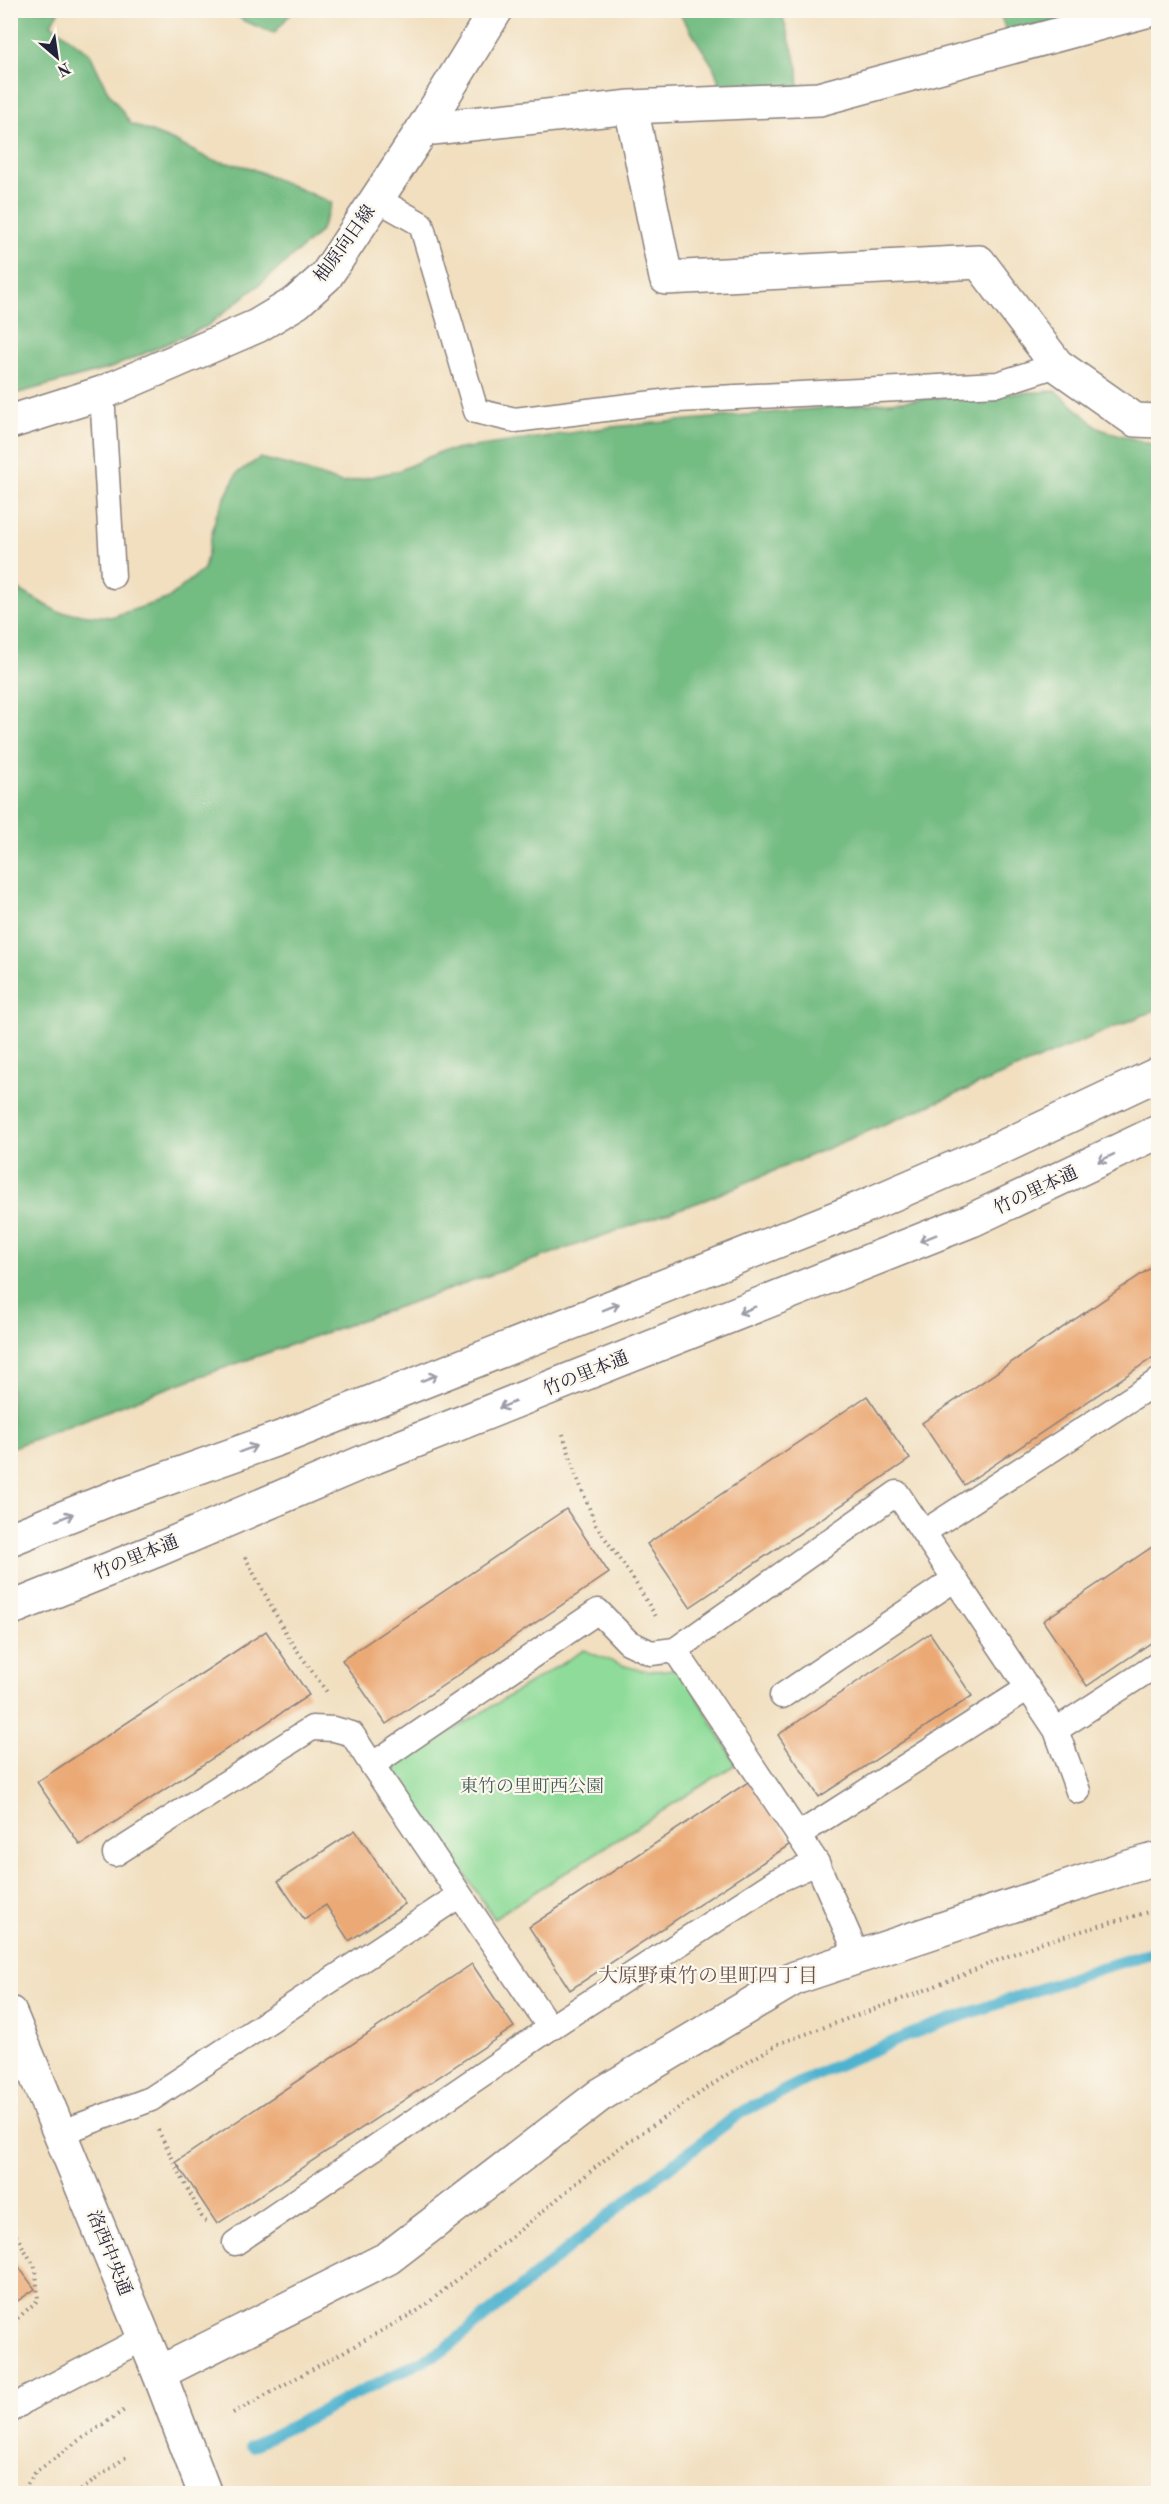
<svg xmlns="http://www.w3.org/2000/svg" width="1169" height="2504" font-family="'Old Standard TT','Noto Serif JP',serif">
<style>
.green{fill:#8fdc9a;stroke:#587f6a;stroke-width:1.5}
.forest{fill:#73bc82;stroke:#4a6f5e;stroke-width:1.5}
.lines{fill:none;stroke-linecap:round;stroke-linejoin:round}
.stream{stroke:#50b3cf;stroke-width:12}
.building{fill:#eba975}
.service-casing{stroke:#8a807d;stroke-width:27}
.minor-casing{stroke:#8a807d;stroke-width:36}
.tertiary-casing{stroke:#8a807d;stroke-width:36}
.secondary-casing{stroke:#8a807d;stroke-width:36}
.path{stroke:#8a807d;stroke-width:4;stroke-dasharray:1.5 4.5;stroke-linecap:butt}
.service{stroke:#fff;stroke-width:24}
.minor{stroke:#fff;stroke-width:33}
.tertiary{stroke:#fff;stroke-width:33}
.secondary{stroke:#fff;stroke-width:33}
.oneway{stroke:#9c9ca7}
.labels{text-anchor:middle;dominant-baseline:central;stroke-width:4.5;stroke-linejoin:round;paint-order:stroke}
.street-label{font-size:18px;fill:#22223b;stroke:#fbf7ec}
.park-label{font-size:18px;fill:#435a58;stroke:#fbf7ec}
.neighbourhood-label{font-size:20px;fill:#68514f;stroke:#fbf7ec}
</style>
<rect width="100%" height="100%" fill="#fbf7ec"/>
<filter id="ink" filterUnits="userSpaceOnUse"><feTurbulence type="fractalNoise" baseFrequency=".0167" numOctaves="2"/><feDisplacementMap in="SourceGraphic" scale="12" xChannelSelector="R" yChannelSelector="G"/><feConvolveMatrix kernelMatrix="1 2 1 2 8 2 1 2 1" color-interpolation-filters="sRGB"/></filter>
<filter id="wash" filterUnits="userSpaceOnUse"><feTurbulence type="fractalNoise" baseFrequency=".008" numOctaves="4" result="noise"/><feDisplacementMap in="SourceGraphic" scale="24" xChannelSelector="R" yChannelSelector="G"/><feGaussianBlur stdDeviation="1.35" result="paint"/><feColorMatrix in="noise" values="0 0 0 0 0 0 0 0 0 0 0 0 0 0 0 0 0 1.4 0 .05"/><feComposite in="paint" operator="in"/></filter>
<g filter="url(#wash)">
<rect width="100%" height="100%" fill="#f1dfbf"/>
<path class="green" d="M584 1650C615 1663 645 1678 680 1667L736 1764 494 1918 393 1767Z"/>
<path class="forest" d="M11 10 59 11 51 24 90 54 107 90 131 124 174 141 211 160 248 167 332 203 320 232 269 277 207 326 111 368 11 395Z
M231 11 293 10V11L274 33 244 21Z
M678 11H781L798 68 799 94 723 92 713 66Z
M999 11H1158L1011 44Z
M1056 391 1100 429 1158 446V1009L705 1200 178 1384 11 1448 10 582 14 587 58 612 111 617 167 599 204 569 216 516 237 473 260 458 292 466 342 483 398 471 440 452 611 427 945 397Z"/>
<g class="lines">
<path class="stream" d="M252 2446 444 2350 651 2181 740 2113 821 2072 926 2028 1101 1968 1158 1951"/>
</g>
<g id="blocks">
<path class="building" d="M1158 1263V1354L964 1485 922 1423Z
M867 1396 910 1459 690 1607 647 1544Z
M566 1509 609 1573 386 1724 342 1660Z
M1158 1543V1638L1087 1686 1043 1621Z
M266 1631 309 1695 80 1845 37 1782Z
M930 1633 972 1696 819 1797 778 1735Z
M751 1780 792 1843 570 1990 529 1927Z
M355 1830 405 1904 349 1941 326 1905 304 1919 278 1881Z
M472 1964 514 2027 217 2224 176 2162Z
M10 2255 35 2289 10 2306Z"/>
</g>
</g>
<g filter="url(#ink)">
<use href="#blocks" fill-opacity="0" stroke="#8a807d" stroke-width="1.5"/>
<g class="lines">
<defs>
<path id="service" d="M377 199 421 224 476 411 515 420 678 400 998 384 1057 365
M102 393 113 576
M924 1532 1158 1381
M675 1650 817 1863 858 1957
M782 1696 955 1579
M1056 1730 1158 1664
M798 1835 1028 1688
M115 1854 312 1728 334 1729 352 1734 372 1765
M550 2028 372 1765 598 1611 628 1642 651 1653 675 1650 897 1493 1056 1730 1078 1791
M60 2133 151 2099 460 1895
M235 2243 550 2028 776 1881 817 1863
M10 2411 27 2399 144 2338"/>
<path id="minor" d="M631 107 666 278 979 262 1057 365 1135 420 1158 421
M423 129 631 107 819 99 1149 10
M159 2373 388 2258 600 2095 795 1978 1122 1869 1158 1859"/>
<path id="tertiary" d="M10 1539 115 1497 283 1437 861 1208 1007 1145 1158 1074
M10 1609 157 1550 375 1457 972 1220 1158 1132
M10 2013 159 2373 205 2494"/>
<path id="secondary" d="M10 422 102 393 257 326 297 302 326 276 423 129 496 10"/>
</defs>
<use href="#service" class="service-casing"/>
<use href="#minor" class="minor-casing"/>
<use href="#tertiary" class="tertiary-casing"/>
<use href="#secondary" class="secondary-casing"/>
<path class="path" d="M563 1434 576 1475 596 1525 632 1577 657 1618
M245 1557 289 1639 329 1695
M158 2130 203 2219 208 2223
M10 2225 36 2269 38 2300 10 2325
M233 2413 419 2310 520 2230 615 2151 728 2074 778 2044 913 1995 1040 1943 1158 1909
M21 2494 35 2473 78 2441 126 2409
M76 2494 126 2457"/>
<use href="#service" class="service"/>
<use href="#minor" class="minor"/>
<use href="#tertiary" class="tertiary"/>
<use href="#secondary" class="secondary"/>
</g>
<defs><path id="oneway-shaft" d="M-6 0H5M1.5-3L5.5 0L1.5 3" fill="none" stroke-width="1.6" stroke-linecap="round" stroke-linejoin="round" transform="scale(1.5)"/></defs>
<g class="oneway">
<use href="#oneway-shaft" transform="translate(1106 1158) rotate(154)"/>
<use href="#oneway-shaft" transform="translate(928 1238) rotate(158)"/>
<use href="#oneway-shaft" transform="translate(611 1307) rotate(-22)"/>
<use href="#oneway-shaft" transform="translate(747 1310) rotate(158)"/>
<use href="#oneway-shaft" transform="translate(429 1378) rotate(-22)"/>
<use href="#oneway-shaft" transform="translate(507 1405) rotate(158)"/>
<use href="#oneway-shaft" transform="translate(248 1449) rotate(-20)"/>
<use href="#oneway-shaft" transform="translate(65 1517) rotate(-22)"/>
</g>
</g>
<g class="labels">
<g class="street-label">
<text transform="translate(345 244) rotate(-54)">柚原向日線</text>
<text transform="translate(1036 1191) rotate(-25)">竹の里本通</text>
<text transform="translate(586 1374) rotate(-22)">竹の里本通</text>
<text transform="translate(136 1558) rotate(-22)">竹の里本通</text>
<text transform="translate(109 2253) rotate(68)">洛西中央通</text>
</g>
<g class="park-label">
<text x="532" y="1787">東竹の里町西公園</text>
</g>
<g class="neighbourhood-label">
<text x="708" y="1977">大原野東竹の里町四丁目</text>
</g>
</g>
<rect width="1169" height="2504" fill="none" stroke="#fbf7ec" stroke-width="36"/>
<g transform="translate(57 57) rotate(151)" stroke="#fbf7ec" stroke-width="4.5" paint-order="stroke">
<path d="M0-4.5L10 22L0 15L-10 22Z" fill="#22223b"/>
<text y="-9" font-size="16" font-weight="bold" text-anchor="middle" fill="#22223b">N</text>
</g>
</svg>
